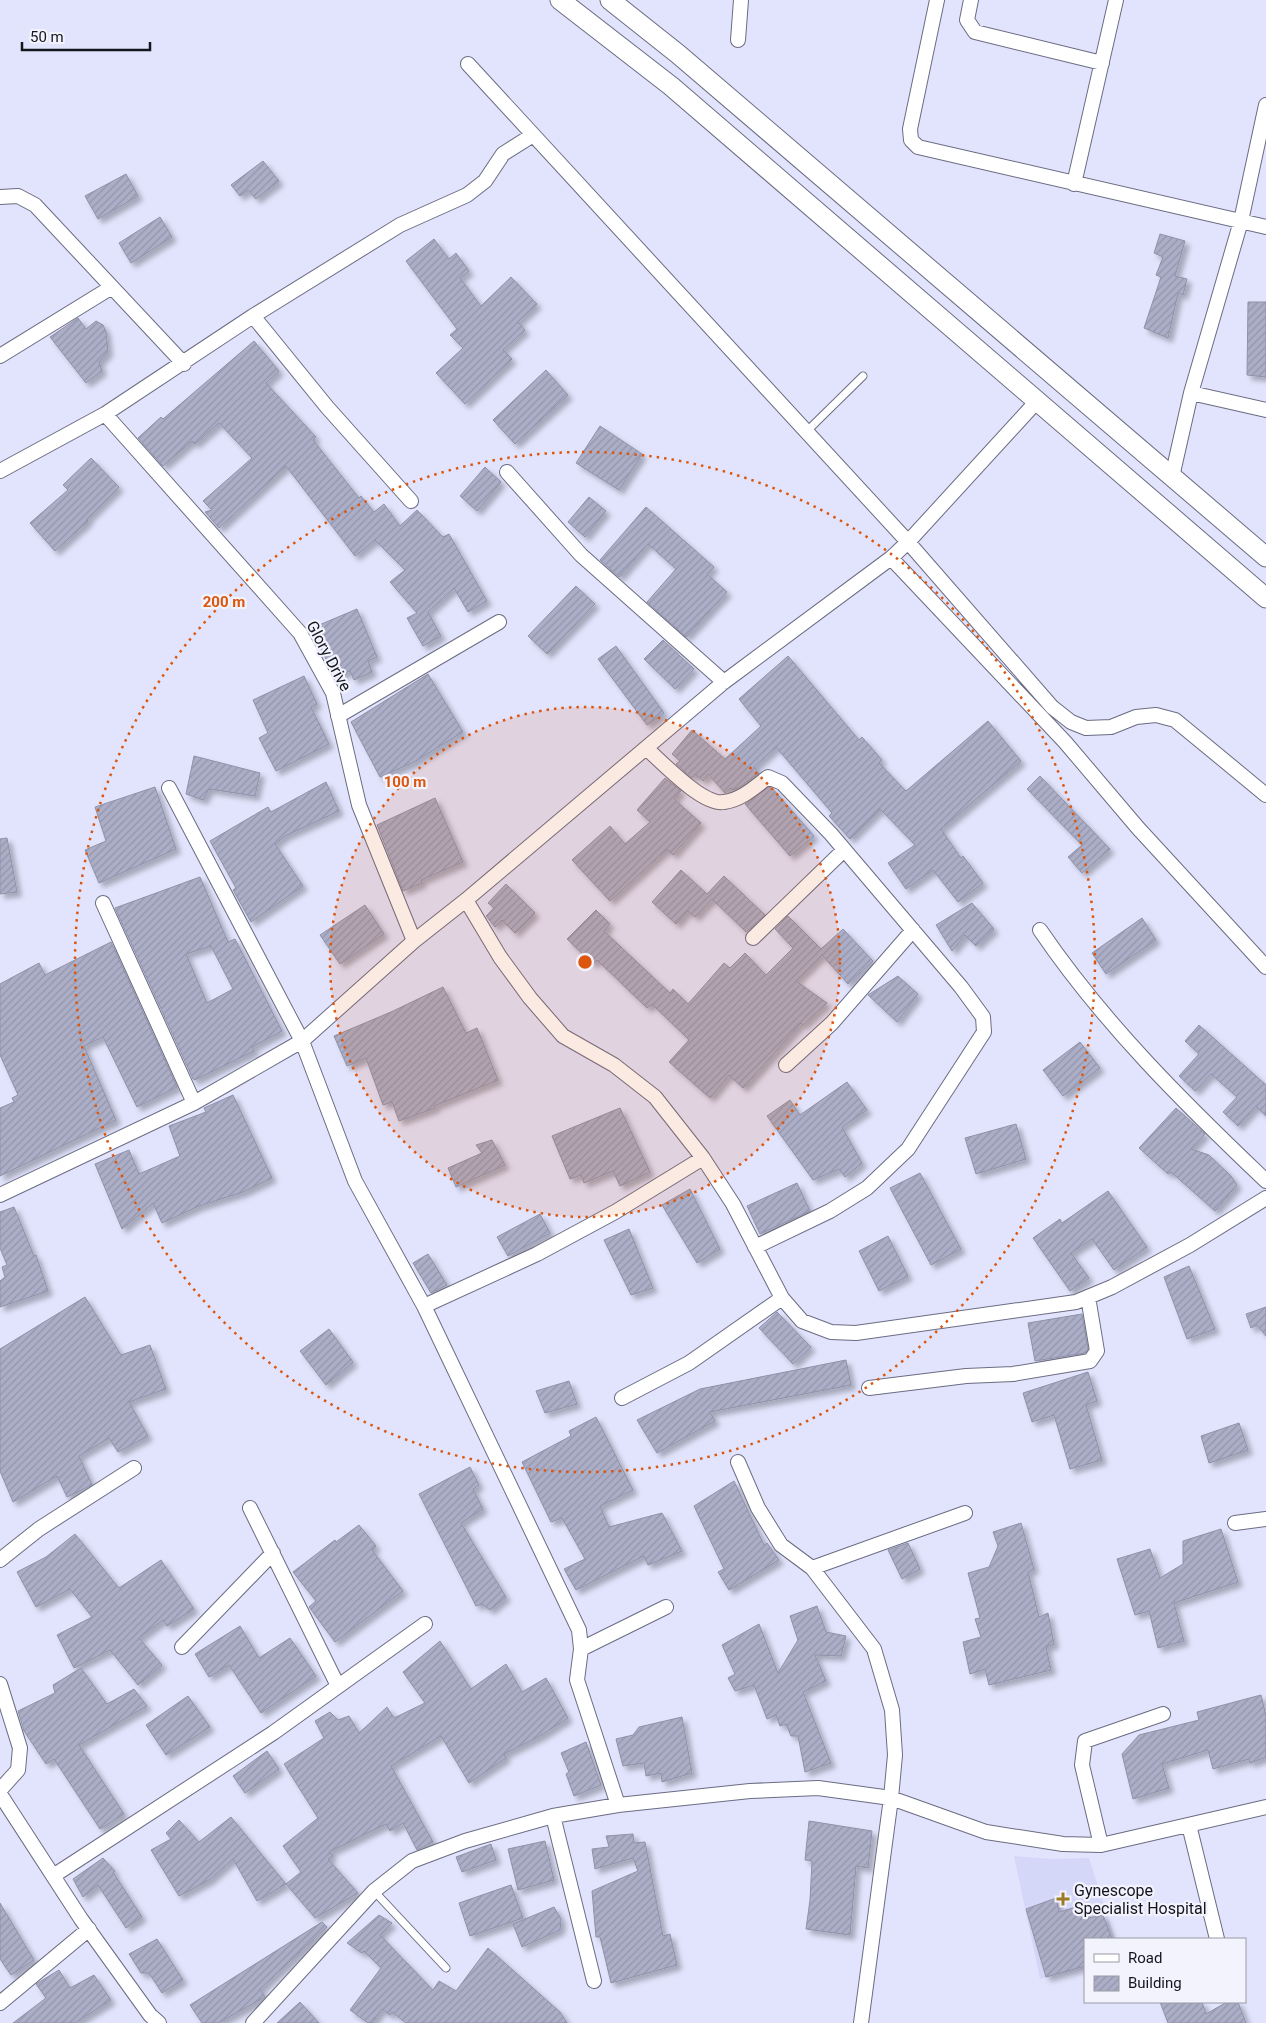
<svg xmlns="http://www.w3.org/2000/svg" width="1266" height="2023" font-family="Roboto,sans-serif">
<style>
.built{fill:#d4d7f7}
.building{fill:url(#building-hatch);stroke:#8f91a8;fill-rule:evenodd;filter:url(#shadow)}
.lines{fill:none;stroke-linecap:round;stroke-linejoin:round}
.service-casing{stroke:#6a6c82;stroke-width:9}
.minor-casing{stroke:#6a6c82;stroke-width:16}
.secondary-casing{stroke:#6a6c82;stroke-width:21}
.service{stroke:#fff;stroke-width:7}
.minor{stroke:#fff;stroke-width:14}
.secondary{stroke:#fff;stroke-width:19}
.ring{fill:none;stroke:#dd560d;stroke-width:2.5;stroke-dasharray:2.5 5}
.poi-dot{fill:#9d7b26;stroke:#f2f3fd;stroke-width:2}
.labels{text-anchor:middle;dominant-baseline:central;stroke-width:4.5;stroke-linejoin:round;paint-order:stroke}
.street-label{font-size:16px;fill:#14151e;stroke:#f2f3fd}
.poi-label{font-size:16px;fill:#14151e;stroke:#f2f3fd;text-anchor:start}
.centre{fill:#dd560d;stroke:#f2f3fd;stroke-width:2.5}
.ring-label{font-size:15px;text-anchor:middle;font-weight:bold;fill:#dd560d;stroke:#f2f3fd;stroke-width:4.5;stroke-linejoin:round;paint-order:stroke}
</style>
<defs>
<pattern id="building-hatch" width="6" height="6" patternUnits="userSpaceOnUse" patternTransform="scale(1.25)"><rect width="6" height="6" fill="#abaec6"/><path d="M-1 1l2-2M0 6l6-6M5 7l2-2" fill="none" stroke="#9295aa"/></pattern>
<filter id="shadow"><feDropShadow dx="4.5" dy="4.5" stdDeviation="2.5" flood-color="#0004"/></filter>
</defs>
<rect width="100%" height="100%" fill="#e2e4fd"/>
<path class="built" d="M1014 1856 1051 1859 1089 1858 1115 1939H1085V1968L1040 1979Z"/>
<path class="building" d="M263 161 279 181 256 199 248 190 240 196 231 185Z
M126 174 138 196 98 219 85 196Z
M160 217 172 237 131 263 119 243Z
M1160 234 1185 241 1175 276 1187 279 1183 295 1178 293 1168 338 1144 328 1161 277 1156 275 1163 257 1154 253Z
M434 239 449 259 456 253 469 271 460 278 481 306 511 277 537 304 518 322 525 330 503 350 512 359 465 404 436 373 463 348 450 335 457 329 406 261Z
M1248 302H1266V377L1247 375Z
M78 318 86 329 96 321 103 325 106 332 108 352 99 362 102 371 86 383 50 337Z
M254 341 279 371 266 383 316 437 313 440 359 498 361 496 374 512 384 504 400 526 417 510 443 537 449 534 487 601 468 612 454 588 428 612 441 636 423 646 407 618 417 613 390 582 405 570 375 540 355 556 286 466 219 528 205 512 212 510 203 501 252 458 219 423 195 444 192 441 163 466 138 438 161 417 163 419Z
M546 370 568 395 515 444 493 420Z
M600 426 642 454 619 490 576 463Z
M91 458 119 487 87 519 88 521 55 551 30 523 68 490 63 485Z
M485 467 501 482 477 511 460 496Z
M589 497 606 511 585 537 568 522Z
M646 507 714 567 707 574 727 592 686 637 647 602 676 569 648 544 619 577 600 560Z
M576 586 595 604 547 654 528 636Z
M357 609 377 657 368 661 372 672 354 680 350 671 334 677 312 628Z
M663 640 694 669 675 689 644 659Z
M616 646 664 713 647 725 598 659Z
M788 656 859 740 862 737 882 760 879 763 906 791 988 721 1021 761 941 829 961 858 963 856 983 883 958 902 933 870 906 889 888 863 915 845 880 809 850 839 829 816 832 813 776 747 754 767 759 773 738 788 733 790 731 788 725 793 708 774 703 781 695 774 692 778 676 764 680 761 672 754 692 730 725 759 761 726 739 699Z
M428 674 463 732 414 762 380 777 351 722Z
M304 676 317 704 311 707 329 744 276 771 259 738 268 733 253 700Z
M194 756 260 773 255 796 209 789 203 800 186 794Z
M1040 776 1110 849 1082 873 1068 857 1082 845 1027 789Z
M665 778 681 791 674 799 701 823 673 855 667 849 610 901 572 860 610 826 625 844 650 822 637 810Z
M326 782 339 811 285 836 275 844 303 886 251 922 233 890 236 888 210 841 268 807 271 812Z
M155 787 176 849 99 883 85 850 106 841 95 807Z
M769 787 773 789 814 836 790 856 745 804Z
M435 798 463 862 421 880 422 883 403 891 377 825Z
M7 838 17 892 0 894V839Z
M681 870 707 894 724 876 765 915 746 932 712 899 695 917 688 911 676 924 652 902Z
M200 877 228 942 235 939 282 1031 252 1047 254 1051 195 1080 193 1079 115 908ZM211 946 233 989 207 1003 186 954Z
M506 884 535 913 515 933 502 920 495 927 486 916 494 908 488 903Z
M972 903 994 929 976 946 965 935 952 951 936 925Z
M365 905 384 934 340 964 320 935Z
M596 910 610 924 604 931 670 993 673 989 688 1004 724 963 730 968 745 953 766 975 793 948 775 929 788 916 821 949 843 929 873 961 848 984 822 955 796 981 827 1003 803 1025 801 1023 743 1088 729 1075 710 1098 669 1062 689 1040 652 1004 647 1008 597 960 593 964 567 939Z
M1142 918 1156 940 1106 974 1092 953Z
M111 942 177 1087 137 1107 103 1037 84 1046 116 1120 0 1176V1108L14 1102 12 1098 18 1095 0 1055V984L39 963 45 975Z
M898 976 918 994 897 1022 868 995Z
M443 987 466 1033 477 1028 498 1080 434 1106 435 1108 399 1121 392 1102 383 1105 366 1058 347 1066 334 1036 391 1012Z
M1199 1025 1266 1085V1116L1256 1106 1238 1126 1223 1112 1237 1097 1211 1074 1195 1091 1179 1076 1199 1054 1185 1041Z
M1080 1042 1100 1068 1063 1096 1043 1070Z
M847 1082 867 1110 842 1127 862 1163 845 1177 839 1169 813 1180 767 1116 790 1100 800 1115Z
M233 1095 272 1178 243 1192 199 1206 162 1223 153 1203 122 1229 95 1164 129 1150 139 1174 180 1156 169 1126 206 1112 204 1108Z
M620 1108 650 1172 620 1186 613 1171 584 1183 581 1175 570 1179 552 1136Z
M1176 1108 1205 1134 1191 1149 1209 1155 1231 1176 1237 1185 1215 1211 1171 1172 1168 1174 1139 1148Z
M1016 1124 1026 1159 976 1174 965 1138Z
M492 1140 505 1165 456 1187 448 1168 482 1153 476 1145Z
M920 1173 961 1249 931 1265 890 1188Z
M797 1183 810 1211 760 1234 747 1206Z
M690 1189 720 1249 697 1263 662 1205Z
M1108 1191 1147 1247 1114 1270 1092 1239 1071 1253 1089 1278 1070 1291 1033 1238 1060 1219 1062 1223Z
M14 1207 34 1256 36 1255 48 1291 0 1307V1281L5 1277 2 1267 7 1265 0 1248V1212Z
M540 1214 550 1233 508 1256 497 1237Z
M629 1229 653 1288 631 1295 604 1240Z
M888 1236 908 1276 879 1291 859 1251Z
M428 1254 447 1285 431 1293 413 1263Z
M1189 1266 1215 1329 1187 1339 1164 1277Z
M85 1297 121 1355 150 1345 166 1389 129 1402 148 1436 118 1452 109 1438 79 1456 92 1485 67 1497 57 1476 13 1502 0 1471V1349Z
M1266 1307V1336L1257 1325 1251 1328 1246 1314Z
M777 1312 811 1347 793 1364 759 1328Z
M1082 1314 1088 1349 1085 1353 1035 1361 1028 1323Z
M329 1329 353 1362 326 1385 300 1351Z
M846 1360 851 1385 710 1412 715 1421 657 1453 637 1420 700 1389Z
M1088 1372 1097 1401 1086 1405 1102 1460 1070 1469 1054 1415 1032 1422 1023 1393Z
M569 1381 577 1404 545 1413 536 1391Z
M596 1417 633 1490 600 1506 609 1527 662 1513 682 1551 648 1565 644 1556 576 1590 564 1569 585 1559 562 1518 551 1522 522 1462 571 1436 569 1431Z
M1239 1423 1248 1450 1209 1463 1201 1436Z
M470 1467 479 1485 473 1489 483 1509 461 1523 506 1597 490 1610 482 1604 476 1606 419 1494Z
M734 1481 764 1545 767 1543 779 1560 729 1590 718 1572 724 1569 694 1506Z
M1021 1523 1034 1569 1028 1572 1039 1617 1048 1613 1054 1644 1046 1647 1051 1670 989 1685 985 1669 970 1674 963 1642 981 1637 975 1619 980 1618 968 1573 989 1567 998 1546 993 1532Z
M359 1525 376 1546 372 1550 403 1591 335 1642 309 1607 316 1601 293 1572 335 1540 336 1542Z
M1221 1529 1238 1582 1174 1603 1184 1641 1158 1648 1149 1611 1135 1615 1117 1559 1150 1549 1160 1578 1183 1564V1541Z
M75 1534 119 1588 161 1560 194 1609 167 1626 163 1620 139 1638 162 1665 138 1685 110 1650 74 1668 57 1635 92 1617 70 1589 36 1607 17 1572 46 1557Z
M908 1543 920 1569 902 1579 888 1550Z
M817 1606 826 1632 846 1636 841 1656 815 1655 826 1681 803 1692 831 1763 805 1772 798 1736H791L786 1724 780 1726 776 1715 767 1719 754 1685 735 1691 728 1678 735 1674 722 1645 759 1624 778 1673 798 1640 790 1616Z
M240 1626 259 1658 290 1638 316 1676 261 1713 229 1665 209 1677 195 1654Z
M440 1641 471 1689 506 1664 522 1692 546 1678 568 1718 540 1736 504 1754 506 1758 469 1783 441 1736 391 1766 433 1842 417 1850 403 1823 390 1831 386 1824 329 1852 333 1856 328 1859 358 1893 315 1918 286 1884 301 1872 283 1846 318 1818 284 1764 324 1738 315 1721 330 1712 338 1720 349 1716 359 1733 387 1707 394 1718 425 1703 403 1672Z
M81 1668 107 1704 134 1689 147 1706 79 1745 124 1814 100 1829 54 1759 46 1764 24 1731 18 1711 55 1693 53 1685Z
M1261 1695 1266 1716V1757L1250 1763 1249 1759 1213 1769 1208 1750 1162 1764 1169 1788 1133 1799 1122 1754 1139 1735 1199 1720 1197 1712Z
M188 1696 210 1727 166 1755 146 1725Z
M682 1717 692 1773 662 1782 661 1773 646 1776 644 1763 623 1766 616 1739 633 1735 639 1727Z
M586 1742 601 1785 574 1796 566 1774 569 1772 561 1753Z
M267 1751 279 1769 245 1793 233 1776Z
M231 1817 286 1884 257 1901 233 1859 209 1880 179 1896 151 1850 171 1839 166 1833 179 1820 199 1842Z
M809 1821 872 1831 868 1868 856 1866 850 1935 806 1929 810 1900 812 1861 805 1860Z
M633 1834 634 1843 645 1842 663 1936 670 1934 677 1965 611 1983 600 1937H596L592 1891 638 1871 633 1858 595 1869 592 1849 609 1847 606 1836Z
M545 1841 554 1880 518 1890 508 1849Z
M491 1844 496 1860 462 1872 456 1857Z
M103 1858 115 1871 113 1872 142 1917 126 1928 98 1885 83 1897 73 1879Z
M511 1885 523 1918 470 1936 459 1903Z
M1056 1898 1059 1912 1083 1905 1088 1918 1103 1915 1112 1939H1085V1966L1046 1977 1026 1909Z
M0 1903 34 1960 11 1975 0 1959Z
M554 1907 561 1919 560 1930 522 1947 513 1924Z
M379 1915 392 1923 380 1935 433 1990 439 1981 456 1991 488 1948 560 2012 567 2023H406L392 2012 390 2015 382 2009 372 2023H368L350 2010 381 1968 364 1951 362 1953 347 1943Z
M322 1922 327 1927 260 1989 265 1997 218 2023H202L190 2005Z
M157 1939 183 1980 162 1993 149 1973H141L129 1954Z
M59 1970 70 1988 94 1975 111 2000 75 2023H13L46 1998 36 1984Z
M300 2002 319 2023H277Z
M1160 2002H1202L1206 2014 1227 2002H1238L1246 2023H1168Z"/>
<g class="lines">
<defs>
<path id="service" d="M806 432 863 376
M374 1891 446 1968"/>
<path id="minor" d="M937 0 910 129 911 140 918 147 1266 227
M971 0 967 20 975 32 1102 63
M738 40 741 0
M468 64 908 542 1052 707 1071 722 1086 728 1111 727 1136 717 1156 715 1175 720 1266 795
M1074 184 1116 0
M0 197 18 196 35 205 184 364
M253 316 327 407 411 501
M0 356 112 287
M1191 393 1266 410
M105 414 300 633 333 693 359 805 414 941
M0 471 105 414 253 316 400 225 467 195 485 181 503 154 533 135
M507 472 581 555 724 682
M1172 477 1191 393 1241 221 1266 105
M891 558 1065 742 1138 828 1266 967
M338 716 499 622
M646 748C662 762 703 806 724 802 741 800 755 787 768 777L782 783 831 834 961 987 983 1017 984 1032 908 1149 867 1188 830 1211 755 1247
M169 788 302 1041 355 1181 424 1306 579 1630 581 1649 577 1680 618 1805
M466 900 500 957 530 998 563 1036 614 1065 655 1097 703 1158 733 1204 782 1298 802 1321 831 1332 856 1333 1076 1302 1112 1287 1190 1245 1266 1198
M103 903 194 1103
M1040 930C1104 1024 1184 1103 1266 1181
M753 938 844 850
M786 1065 832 1023 913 930
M0 1195 194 1103 302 1041 414 941 466 900 724 682 891 558 908 542 1038 400
M424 1306 537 1254 615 1212 703 1158
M869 1388 966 1376 1013 1374 1090 1361 1097 1351 1088 1297
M622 1398 689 1363 782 1298
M738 1462 758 1508 781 1545 812 1568 874 1649 892 1710 895 1755 891 1798 861 2023
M250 1508 338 1686
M1235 1523 1266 1519
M0 1560 39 1529 134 1468
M812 1568 965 1513
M182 1647 273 1553
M581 1649 666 1607
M0 1684 20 1748 18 1770 0 1790
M0 1794 81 1919 150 2015 159 2023
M553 1816 594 1981
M1189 1825 1217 1939
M1101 1845 1082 1765 1085 1741 1163 1714
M53 1876 273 1733 425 1624
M0 2003 89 1929
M253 2023 374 1891 412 1861 465 1841 553 1816 618 1805 750 1791 818 1788 891 1798 986 1832 1063 1844 1101 1845 1266 1807"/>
<path id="secondary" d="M560 0 671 86 1266 598
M610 0 678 54 1266 557"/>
</defs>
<use href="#service" class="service-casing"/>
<use href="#minor" class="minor-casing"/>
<use href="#secondary" class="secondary-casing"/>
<use href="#service" class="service"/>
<use href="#minor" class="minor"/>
<use href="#secondary" class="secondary"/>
</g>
<circle cx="585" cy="962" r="255" fill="#dd560d" fill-opacity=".12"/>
<g class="ring">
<circle cx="585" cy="962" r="255"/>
<circle cx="585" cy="962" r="510"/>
</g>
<path class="poi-dot" d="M1060.5 1891.5h5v5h5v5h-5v5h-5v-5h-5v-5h5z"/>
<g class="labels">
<g class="street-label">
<text transform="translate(329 656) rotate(62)">Glory Drive</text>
</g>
<g class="poi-label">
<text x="1074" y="1890">Gynescope<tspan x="1074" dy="18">Specialist Hospital</tspan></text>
</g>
</g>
<circle cx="585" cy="962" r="8" class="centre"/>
<g class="ring-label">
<text x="224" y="607">200 m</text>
<text x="405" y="787">100 m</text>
</g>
<rect x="1084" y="1938" width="162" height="65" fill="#f2f3fd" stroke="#999aa4"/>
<rect x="1094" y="1954" width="25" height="8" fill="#ffffff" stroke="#999aa4"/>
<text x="1128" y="1963" font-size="15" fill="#14151e">Road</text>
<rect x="1094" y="1976" width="25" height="15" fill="url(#building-hatch)" stroke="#999aa4"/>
<text x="1128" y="1988" font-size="15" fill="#14151e">Building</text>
<path d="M22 42v8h128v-8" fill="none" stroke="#14151e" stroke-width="2.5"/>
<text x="30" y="42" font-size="15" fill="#14151e" stroke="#f2f3fd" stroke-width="4" paint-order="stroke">50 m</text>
</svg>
